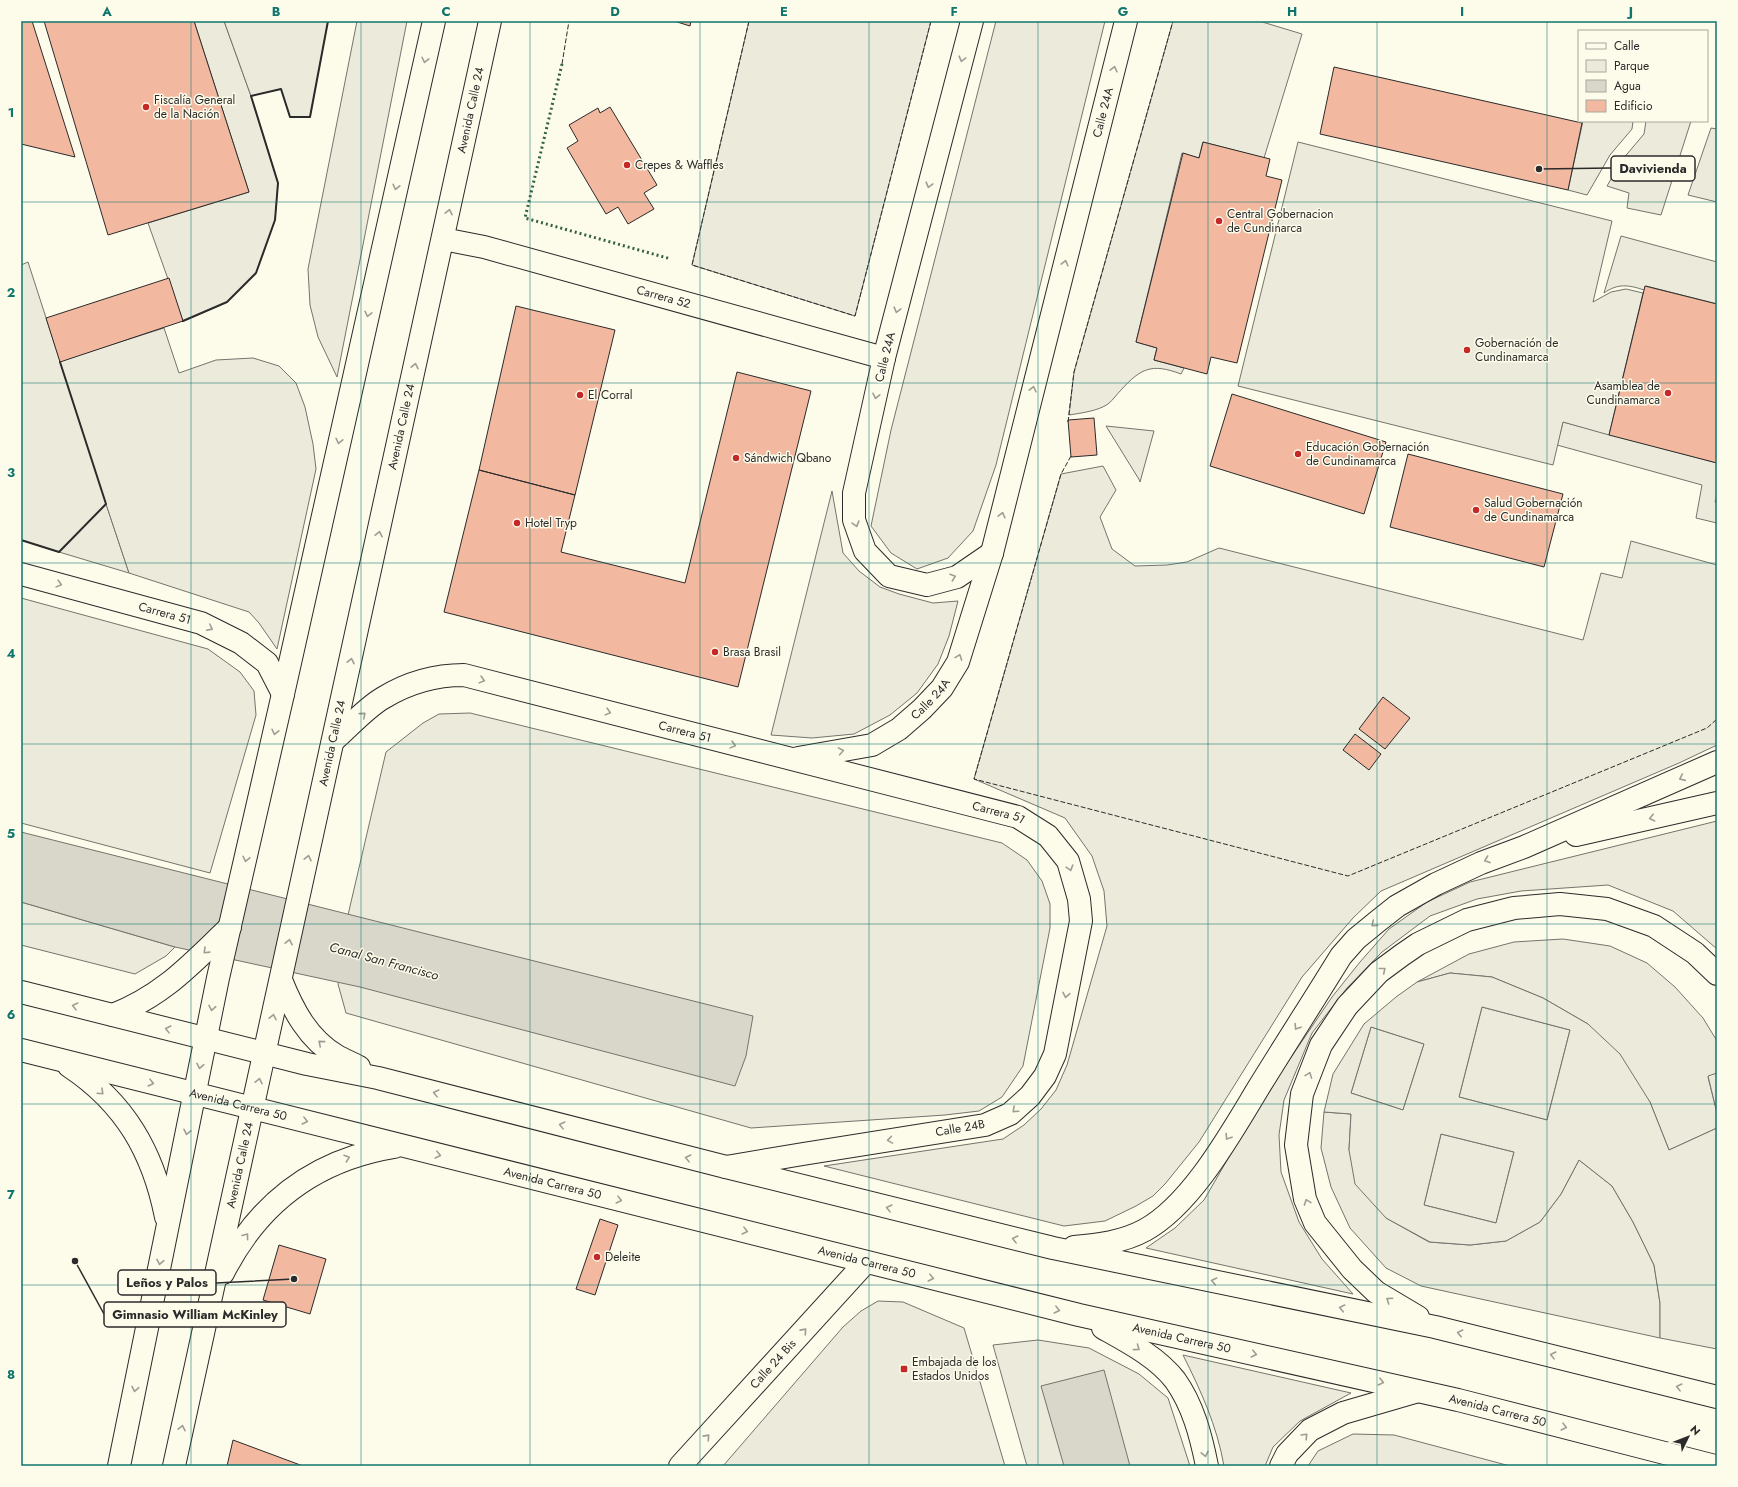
<svg xmlns="http://www.w3.org/2000/svg" width="1738" height="1487" font-family="Jost,sans-serif">
<style>
.green{fill:#ecebdb;stroke:#74746e}
.parking{fill:#eceadb;stroke:#74746e;fill-rule:evenodd}
.water{fill:#d8d7c9;stroke:#74746e}
.building{fill:#f2b8a0;stroke:#2b2b2b}
.lines{fill:none;stroke-linecap:round;stroke-linejoin:round}
.minor-casing{stroke:#2b2b2b;stroke-width:24}
.major-casing{stroke:#2b2b2b;stroke-width:24}
.minor{stroke:#fdfbea;stroke-width:22}
.major{stroke:#fdfbea;stroke-width:22}
.hedge{stroke:#34623c;stroke-width:3;stroke-dasharray:2 3;stroke-linecap:butt}
.fence{stroke:#2b2b2b;stroke-width:1;stroke-dasharray:5 2;stroke-linecap:butt}
.wall{stroke:#2b2b2b;stroke-width:2}
.oneway{stroke:#9e9d94}
.grid{fill:none;stroke:#0f766e;stroke-width:1;stroke-opacity:0.55}
.poi-dot{fill:#c62828;stroke:#fdfbea;stroke-width:1.5}
.labels{text-anchor:middle;dominant-baseline:central;stroke-width:3;stroke-linejoin:round;paint-order:stroke}
.poi-label{font-size:12px;fill:#2b2b2b;stroke:#fdfbea;text-anchor:start}
.street-label{font-size:12px;fill:#2b2b2b;stroke:#fdfbea}
.water-label{font-size:13px;font-style:italic;fill:#2b2b2b;stroke:#fdfbea}
.leader{fill:none;stroke:#2b2b2b;stroke-width:1.5}
.callout-dot{fill:#2b2b2b;stroke:#fdfbea;stroke-width:1.5}
.callout{fill:#fdfbea;stroke:#2b2b2b;stroke-width:1.5}
.callout-label{font-size:13px;text-anchor:middle;font-weight:bold;fill:#2b2b2b}
.neatline{fill:none;stroke:#0f766e;stroke-width:1.5}
.grid-label{font-size:13px;text-anchor:middle;font-weight:bold;fill:#0f766e}
</style>
<rect width="100%" height="100%" fill="#fdfbea"/>
<path class="green" d="M194 21H224L251 96 278 183 275 220 256 273 227 302 183 321 148 223 249 192Z
M357 21H407L337 377 318 337 310 305 308 269Z
M996 21H1105L996 465 973 531 948 558 917 569 891 553 871 526 891 430Z
M1173 21H1259L1302 34 1264 158 1203 142 1199 158 1182 153 1136 342 1157 348 1154 360 1184 368 1181 374C1152 363 1141 368 1121 390 1117 394 1113 400 1108 404 1098 411 1081 413 1069 415L1074 372Z
M1583 121H1633L1632 129 1610 155 1587 195 1568 190Z
M1646 121H1691L1661 215 1627 208 1629 193 1607 186 1622 160 1644 134Z
M1711 128 1717 129V202L1688 195Z
M1621 236 1717 262V304L1646 286 1644 290C1629 285 1618 283 1604 293Z
M1563 422 1717 463V494L1715 502H1717V523L1696 518 1702 485 1557 445Z
M1106 426 1154 431 1140 482V481Z
M1103 466 1116 490 1100 517 1112 549 1135 566 1167 565 1187 562 1219 548 1583 640 1601 573 1622 578 1631 541 1717 565V745L1679 763 1381 891 1353 918 1302 977 1199 1142 1165 1184 1153 1196 1136 1206 1105 1221 1064 1226 824 1166 1003 1139 1024 1125 1041 1109 1056 1090 1067 1065 1107 926 1104 891 1092 856 1065 818 974 779 1061 474Z
M832 491 843 553 859 571 880 587 899 594 933 603 958 601 949 636 938 664 917 693 890 715 854 734 812 738 771 735Z
M106 504 129 573 59 552Z
M21 598 208 649 240 672 254 691 256 715 210 873 21 823Z
M470 713 1002 843 1027 860 1042 881 1050 904V928L1023 1066 1002 1097 979 1111 945 1115 751 1128 346 1013 338 984 348 915 386 752 423 723 439 714Z
M1717 821V949L1673 911 1608 885 1521 891 1477 899 1430 916 1382 952 1347 988 1312 1033 1284 1100 1279 1135 1281 1172 1299 1222 1322 1259 1353 1294 1146 1248 1175 1228 1204 1200 1262 1100 1332 997 1360 962 1389 929 1427 902 1470 882Z
M21 902 175 947 166 956 135 974 21 945Z
M1563 939 1610 946 1647 963 1675 987 1703 1018 1717 1041V1073L1708 1077 1717 1113V1128L1669 1150 1650 1102 1588 1024 1543 998 1492 977 1450 973 1417 982 1469 954 1514 942Z
M1482 1007 1570 1030 1547 1120 1459 1097Z
M1371 1027 1424 1044 1403 1110 1351 1093Z
M1324 1112 1351 1114 1349 1150 1386 1218 1429 1242 1470 1245 1506 1241 1540 1222 1561 1194 1579 1160 1612 1186 1633 1222 1654 1265 1660 1303V1338L1421 1286 1386 1268 1350 1228 1331 1187 1321 1148Z
M1441 1134 1514 1152 1496 1223 1424 1205Z
M878 1301 903 1302 964 1328 1005 1466H723L843 1327 861 1311Z
M1038 1340 1089 1348 1139 1374 1168 1398 1190 1466H1027L993 1345Z
M1183 1355 1351 1393 1300 1421 1273 1447 1265 1466H1224C1217 1426 1201 1391 1183 1355Z
M1353 1434 1394 1435 1510 1466H1308L1318 1451Z"/>
<path class="parking" d="M224 21H328L310 117H290L281 89 251 96Z
M749 21H931L855 316 692 265Z
M1298 142 1612 221 1593 302 1611 292 1626 289 1643 293 1609 435 1563 422 1553 465 1238 386Z
M28 262 60 361 164 328 179 373 216 360 253 358 279 366 296 383 305 407 313 444 316 469 277 649 259 623 249 612 129 573 106 504 59 552 21 540V265Z
M1450 973 1492 977 1543 998 1588 1024 1620 1054 1650 1102 1669 1150 1717 1128V1349L1660 1338V1303L1654 1265 1633 1222 1612 1186 1579 1160 1561 1194 1540 1222 1506 1241 1470 1245 1430 1242 1386 1218 1355 1184 1349 1150 1351 1114 1324 1112 1333 1074 1364 1024 1396 997 1417 982ZM1482 1007 1570 1030 1547 1120 1459 1097ZM1371 1027 1424 1044 1403 1110 1351 1093ZM1441 1134 1514 1152 1496 1223 1424 1205Z
M1717 1073V1113L1708 1076Z"/>
<path class="water" d="M21 832 753 1016 746 1056 735 1086 360 987 175 947 21 902Z
M1104 1370 1130 1466H1064L1041 1386Z"/>
<path class="building" d="M21 21H32L75 157 21 144Z
M44 21H194L249 192 108 235Z
M674 21H691L690 26Z
M1334 67 1582 123 1568 190 1320 134Z
M610 107 657 185 644 193 654 209 628 224 618 207 606 214 567 148 578 141 569 125 598 108 600 113Z
M1203 142 1270 159 1266 176 1282 180 1237 363 1211 357 1207 374 1154 360 1157 348 1136 342 1183 153 1199 158Z
M169 278 183 321 60 362 46 318Z
M1645 286 1717 304V463L1609 435Z
M516 306 615 330 575 495 479 470Z
M737 372 811 391 738 687 444 612 479 470 575 495 561 552 685 583Z
M1232 394 1386 442 1364 514 1210 466Z
M1094 418 1097 455 1071 457 1068 420Z
M1408 454 1563 494 1544 567 1390 527Z
M1383 697 1410 718 1385 749 1359 729Z
M1355 734 1381 754 1369 770 1343 750Z
M600 1219 618 1225 595 1295 576 1289Z
M279 1245 326 1259 310 1314 263 1300Z
M233 1440 303 1466H227Z"/>
<g class="lines">
<defs>
<g id="minor">
<path d="M972 21 884 358 854 493V520L865 551 889 576 927 585 957 577 992 553"/>
<path id="s1" d="M443 239 484 247 884 358"/>
<path id="s2" d="M21 574 201 623 241 643 267 663 283 694"/>
<path id="s3" d="M334 740C348 728 367 707 383 698 409 682 434 675 464 675L1018 817 1048 836 1068 861 1079 899 1081 921 1055 1054 1045 1076 1030 1096 1010 1114 985 1125 803 1154 726 1167"/>
<path id="s4" d="M798 758 872 745 899 729 922 709 942 688 958 662 992 553 1126 21"/>
<path id="s5" d="M680 1466 866 1262"/>
</g>
<g id="major">
<path d="M1576 835 1717 803"/>
<path d="M281 980C293 1010 308 1039 337 1056 344 1060 352 1063 359 1067"/>
<path d="M21 992 307 1064 378 1078 726 1167 1053 1248 1435 1327 1717 1397"/>
<path d="M113 1015C164 995 191 964 230 927"/>
<path id="s6" d="M21 1050 1079 1315 1458 1400 1715 1466"/>
<path d="M69 1066C125 1103 153 1152 166 1217"/>
<path d="M1074 1247C1098 1245 1123 1242 1145 1230 1192 1204 1231 1133 1259 1087 1286 1043 1314 1000 1341 956L1356 939 1378 921 1397 906 1436 884 1481 863 1524 847 1717 762"/>
<path d="M223 1273C259 1202 315 1160 394 1147"/>
<path d="M1418 1317 1376 1292 1352 1269 1315 1223 1305 1199 1296 1145 1302 1094 1321 1045 1347 1006 1379 972 1402 955 1418 944 1467 920 1514 908 1560 904 1607 909 1654 926 1695 953 1717 974"/>
<path d="M1103 1328C1128 1342 1157 1357 1175 1380 1193 1405 1201 1436 1207 1466"/>
<path d="M119 1466 218 978 283 694 434 21"/>
<path id="s7" d="M174 1466 490 21"/>
<path d="M1281 1466 1287 1454 1310 1430 1343 1413 1415 1392"/>
</g>
</defs>
<use href="#minor" class="minor-casing"/>
<use href="#major" class="major-casing"/>
<use href="#minor" class="minor"/>
<use href="#major" class="major"/>
<path class="hedge" d="M562 64 525 218 671 259"/>
<path class="fence" d="M749 21 692 265 855 316 931 21
M562 64 569 21
M1068 422 1074 372 1173 21
M1071 456 1061 474 974 779 1348 876 1707 728 1717 719"/>
<path class="wall" d="M183 321 227 302 256 273 275 220 278 183 251 96 281 89 290 117H310L328 21
M21 540 59 552 106 504 60 362"/>
</g>
<defs><path id="oneway-chevron" d="M-2-3.5L2.5 0L-2 3.5" fill="none" stroke-width="1.6" stroke-linecap="round" stroke-linejoin="round"/></defs>
<g class="oneway">
<use href="#oneway-chevron" transform="translate(962 59) rotate(105)"/>
<use href="#oneway-chevron" transform="translate(425 60) rotate(103)"/>
<use href="#oneway-chevron" transform="translate(1114 69) rotate(-76)"/>
<use href="#oneway-chevron" transform="translate(929 185) rotate(105)"/>
<use href="#oneway-chevron" transform="translate(396 187) rotate(103)"/>
<use href="#oneway-chevron" transform="translate(449 212) rotate(-78)"/>
<use href="#oneway-chevron" transform="translate(1065 263) rotate(-76)"/>
<use href="#oneway-chevron" transform="translate(897 310) rotate(105)"/>
<use href="#oneway-chevron" transform="translate(368 314) rotate(103)"/>
<use href="#oneway-chevron" transform="translate(415 366) rotate(-78)"/>
<use href="#oneway-chevron" transform="translate(1033 389) rotate(-76)"/>
<use href="#oneway-chevron" transform="translate(876 396) rotate(102)"/>
<use href="#oneway-chevron" transform="translate(339 441) rotate(103)"/>
<use href="#oneway-chevron" transform="translate(1002 515) rotate(-76)"/>
<use href="#oneway-chevron" transform="translate(856 524) rotate(74)"/>
<use href="#oneway-chevron" transform="translate(379 534) rotate(-78)"/>
<use href="#oneway-chevron" transform="translate(953 577) rotate(-19)"/>
<use href="#oneway-chevron" transform="translate(59 584) rotate(15)"/>
<use href="#oneway-chevron" transform="translate(210 628) rotate(26)"/>
<use href="#oneway-chevron" transform="translate(959 657) rotate(-70)"/>
<use href="#oneway-chevron" transform="translate(351 661) rotate(-78)"/>
<use href="#oneway-chevron" transform="translate(482 680) rotate(15)"/>
<use href="#oneway-chevron" transform="translate(608 712) rotate(15)"/>
<use href="#oneway-chevron" transform="translate(363 715) rotate(-41)"/>
<use href="#oneway-chevron" transform="translate(275 732) rotate(103)"/>
<use href="#oneway-chevron" transform="translate(733 745) rotate(15)"/>
<use href="#oneway-chevron" transform="translate(841 751) rotate(-10)"/>
<use href="#oneway-chevron" transform="translate(1682 778) rotate(156)"/>
<use href="#oneway-chevron" transform="translate(1652 818) rotate(167)"/>
<use href="#oneway-chevron" transform="translate(308 858) rotate(-78)"/>
<use href="#oneway-chevron" transform="translate(246 859) rotate(103)"/>
<use href="#oneway-chevron" transform="translate(1487 860) rotate(160)"/>
<use href="#oneway-chevron" transform="translate(1070 868) rotate(73)"/>
<use href="#oneway-chevron" transform="translate(1374 924) rotate(140)"/>
<use href="#oneway-chevron" transform="translate(289 942) rotate(-78)"/>
<use href="#oneway-chevron" transform="translate(206 951) rotate(136)"/>
<use href="#oneway-chevron" transform="translate(1383 970) rotate(-39)"/>
<use href="#oneway-chevron" transform="translate(1066 995) rotate(101)"/>
<use href="#oneway-chevron" transform="translate(75 1006) rotate(-166)"/>
<use href="#oneway-chevron" transform="translate(212 1008) rotate(101)"/>
<use href="#oneway-chevron" transform="translate(273 1017) rotate(-78)"/>
<use href="#oneway-chevron" transform="translate(1297 1027) rotate(122)"/>
<use href="#oneway-chevron" transform="translate(168 1029) rotate(-166)"/>
<use href="#oneway-chevron" transform="translate(321 1043) rotate(-140)"/>
<use href="#oneway-chevron" transform="translate(200 1066) rotate(101)"/>
<use href="#oneway-chevron" transform="translate(1309 1075) rotate(-69)"/>
<use href="#oneway-chevron" transform="translate(259 1081) rotate(-78)"/>
<use href="#oneway-chevron" transform="translate(151 1083) rotate(14)"/>
<use href="#oneway-chevron" transform="translate(101 1092) rotate(43)"/>
<use href="#oneway-chevron" transform="translate(436 1093) rotate(-166)"/>
<use href="#oneway-chevron" transform="translate(1015 1110) rotate(138)"/>
<use href="#oneway-chevron" transform="translate(305 1121) rotate(14)"/>
<use href="#oneway-chevron" transform="translate(562 1125) rotate(-166)"/>
<use href="#oneway-chevron" transform="translate(187 1132) rotate(102)"/>
<use href="#oneway-chevron" transform="translate(1228 1137) rotate(122)"/>
<use href="#oneway-chevron" transform="translate(890 1140) rotate(171)"/>
<use href="#oneway-chevron" transform="translate(438 1155) rotate(14)"/>
<use href="#oneway-chevron" transform="translate(347 1158) rotate(-19)"/>
<use href="#oneway-chevron" transform="translate(688 1158) rotate(-166)"/>
<use href="#oneway-chevron" transform="translate(619 1200) rotate(14)"/>
<use href="#oneway-chevron" transform="translate(1307 1202) rotate(-110)"/>
<use href="#oneway-chevron" transform="translate(889 1208) rotate(-166)"/>
<use href="#oneway-chevron" transform="translate(745 1231) rotate(14)"/>
<use href="#oneway-chevron" transform="translate(246 1236) rotate(-53)"/>
<use href="#oneway-chevron" transform="translate(1015 1239) rotate(-166)"/>
<use href="#oneway-chevron" transform="translate(160 1262) rotate(101)"/>
<use href="#oneway-chevron" transform="translate(931 1278) rotate(14)"/>
<use href="#oneway-chevron" transform="translate(1214 1281) rotate(-168)"/>
<use href="#oneway-chevron" transform="translate(1389 1300) rotate(-146)"/>
<use href="#oneway-chevron" transform="translate(1342 1308) rotate(-168)"/>
<use href="#oneway-chevron" transform="translate(1057 1310) rotate(14)"/>
<use href="#oneway-chevron" transform="translate(804 1331) rotate(-48)"/>
<use href="#oneway-chevron" transform="translate(1460 1333) rotate(-167)"/>
<use href="#oneway-chevron" transform="translate(1137 1348) rotate(36)"/>
<use href="#oneway-chevron" transform="translate(1254 1354) rotate(13)"/>
<use href="#oneway-chevron" transform="translate(1553 1355) rotate(-166)"/>
<use href="#oneway-chevron" transform="translate(1381 1382) rotate(13)"/>
<use href="#oneway-chevron" transform="translate(1679 1387) rotate(-166)"/>
<use href="#oneway-chevron" transform="translate(135 1389) rotate(101)"/>
<use href="#oneway-chevron" transform="translate(1564 1427) rotate(14)"/>
<use href="#oneway-chevron" transform="translate(182 1428) rotate(-78)"/>
<use href="#oneway-chevron" transform="translate(1305 1436) rotate(-46)"/>
<use href="#oneway-chevron" transform="translate(707 1437) rotate(-48)"/>
<use href="#oneway-chevron" transform="translate(1205 1454) rotate(78)"/>
</g>
<path class="grid" d="M191 21V1466M361 21V1466M530 21V1466M700 21V1466M869 21V1466M1038 21V1466M1208 21V1466M1377 21V1466M1547 21V1466M21 202H1717M21 383H1717M21 563H1717M21 744H1717M21 924H1717M21 1104H1717M21 1285H1717"/>
<g class="poi-dot">
<circle cx="146" cy="107" r="4"/>
<circle cx="627" cy="165" r="4"/>
<circle cx="1219" cy="221" r="4"/>
<circle cx="1467" cy="350" r="4"/>
<circle cx="1668" cy="393" r="4"/>
<circle cx="580" cy="395" r="4"/>
<circle cx="1298" cy="454" r="4"/>
<circle cx="736" cy="458" r="4"/>
<circle cx="1476" cy="510" r="4"/>
<circle cx="517" cy="523" r="4"/>
<circle cx="715" cy="652" r="4"/>
<circle cx="597" cy="1257" r="4"/>
<rect x="900" y="1365" width="8" height="8" rx="2"/>
</g>
<g class="labels">
<g class="poi-label">
<text x="154" y="100">Fiscalía General<tspan x="154" dy="14">de la Nación</tspan></text>
<text x="635" y="165">Crepes &amp; Waffles</text>
<text x="1227" y="214">Central Gobernacion<tspan x="1227" dy="14">de Cundinarca</tspan></text>
<text x="1475" y="343">Gobernación de<tspan x="1475" dy="14">Cundinamarca</tspan></text>
<text x="1660" y="386" text-anchor="end">Asamblea de<tspan x="1660" dy="14">Cundinamarca</tspan></text>
<text x="588" y="395">El Corral</text>
<text x="1306" y="447">Educación Gobernación<tspan x="1306" dy="14">de Cundinamarca</tspan></text>
<text x="744" y="458">Sándwich Qbano</text>
<text x="1484" y="503">Salud Gobernación<tspan x="1484" dy="14">de Cundinamarca</tspan></text>
<text x="525" y="523">Hotel Tryp</text>
<text x="723" y="652">Brasa Brasil</text>
<text x="605" y="1257">Deleite</text>
<text x="912" y="1362">Embajada de los<tspan x="912" dy="14">Estados Unidos</tspan></text>
</g>
<g class="street-label">
<text stroke="none"><textPath href="#s7" startOffset="1388">Avenida Calle 24</textPath></text>
<text stroke="none"><textPath href="#s4" startOffset="765">Calle 24A</textPath></text>
<text stroke="none"><textPath href="#s1" startOffset="228">Carrera 52</textPath></text>
<text transform="translate(885 357) rotate(-76)">Calle 24A</text>
<text stroke="none"><textPath href="#s7" startOffset="1064">Avenida Calle 24</textPath></text>
<text stroke="none"><textPath href="#s2" startOffset="149">Carrera 51</textPath></text>
<text stroke="none"><textPath href="#s4" startOffset="150">Calle 24A</textPath></text>
<text stroke="none"><textPath href="#s3" startOffset="378">Carrera 51</textPath></text>
<text stroke="none"><textPath href="#s7" startOffset="740">Avenida Calle 24</textPath></text>
<text stroke="none"><textPath href="#s3" startOffset="702">Carrera 51</textPath></text>
<text stroke="none"><textPath href="#s6" startOffset="224">Avenida Carrera 50</textPath></text>
<text transform="translate(960 1128) rotate(-10)">Calle 24B</text>
<text stroke="none"><textPath href="#s7" startOffset="308">Avenida Calle 24</textPath></text>
<text stroke="none"><textPath href="#s6" startOffset="548">Avenida Carrera 50</textPath></text>
<text stroke="none"><textPath href="#s6" startOffset="872">Avenida Carrera 50</textPath></text>
<text stroke="none"><textPath href="#s6" startOffset="1196">Avenida Carrera 50</textPath></text>
<text stroke="none"><textPath href="#s5" startOffset="138">Calle 24 Bis</textPath></text>
<text stroke="none"><textPath href="#s6" startOffset="1520">Avenida Carrera 50</textPath></text>
</g>
<g class="water-label">
<text transform="translate(384 961) rotate(15)">Canal San Francisco</text>
</g>
</g>
<path class="leader" d="M1539 169L1611 168M294 1279L216 1283M75 1261L104 1314"/>
<g class="callout-dot">
<circle cx="1539" cy="169" r="4"/>
<circle cx="294" cy="1279" r="4"/>
<circle cx="75" cy="1261" r="4"/>
</g>
<g class="callout">
<rect x="1611" y="156" width="84" height="25" rx="4"/>
<rect x="118" y="1270" width="98" height="25" rx="4"/>
<rect x="104" y="1302" width="182" height="25" rx="4"/>
</g>
<g class="callout-label">
<text x="1653" y="173">Davivienda</text>
<text x="167" y="1287">Leños y Palos</text>
<text x="195" y="1319">Gimnasio William McKinley</text>
</g>
<rect width="1738" height="1487" fill="none" stroke="#fdfbea" stroke-width="44"/>
<rect x="1578" y="30" width="130" height="92" fill="#fdfbea" stroke="#a9a89e"/>
<rect x="1586" y="43" width="20" height="6" fill="#fdfbea" stroke="#a9a89e"/>
<text x="1614" y="50" font-size="12" fill="#2b2b2b">Calle</text>
<rect x="1586" y="60" width="20" height="12" fill="#ecebdb" stroke="#a9a89e"/>
<text x="1614" y="70" font-size="12" fill="#2b2b2b">Parque</text>
<rect x="1586" y="80" width="20" height="12" fill="#d8d7c9" stroke="#a9a89e"/>
<text x="1614" y="90" font-size="12" fill="#2b2b2b">Agua</text>
<rect x="1586" y="100" width="20" height="12" fill="#f2b8a0" stroke="#a9a89e"/>
<text x="1614" y="110" font-size="12" fill="#2b2b2b">Edificio</text>
<g transform="translate(1688 1437) rotate(47)" stroke="#fdfbea" stroke-width="3" paint-order="stroke">
<path d="M0-3L7 15L0 10L-7 15Z" fill="#2b2b2b"/>
<text y="-6" font-size="11" font-weight="bold" text-anchor="middle" fill="#2b2b2b">N</text>
</g>
<rect x="22" y="22" width="1694" height="1443" class="neatline"/>
<g class="grid-label">
<text x="107" y="16">A</text>
<text x="276" y="16">B</text>
<text x="446" y="16">C</text>
<text x="615" y="16">D</text>
<text x="784" y="16">E</text>
<text x="954" y="16">F</text>
<text x="1123" y="16">G</text>
<text x="1292" y="16">H</text>
<text x="1462" y="16">I</text>
<text x="1631" y="16">J</text>
<text x="11" y="117">1</text>
<text x="11" y="297">2</text>
<text x="11" y="477">3</text>
<text x="11" y="658">4</text>
<text x="11" y="838">5</text>
<text x="11" y="1019">6</text>
<text x="11" y="1199">7</text>
<text x="11" y="1379">8</text>
</g>
</svg>
